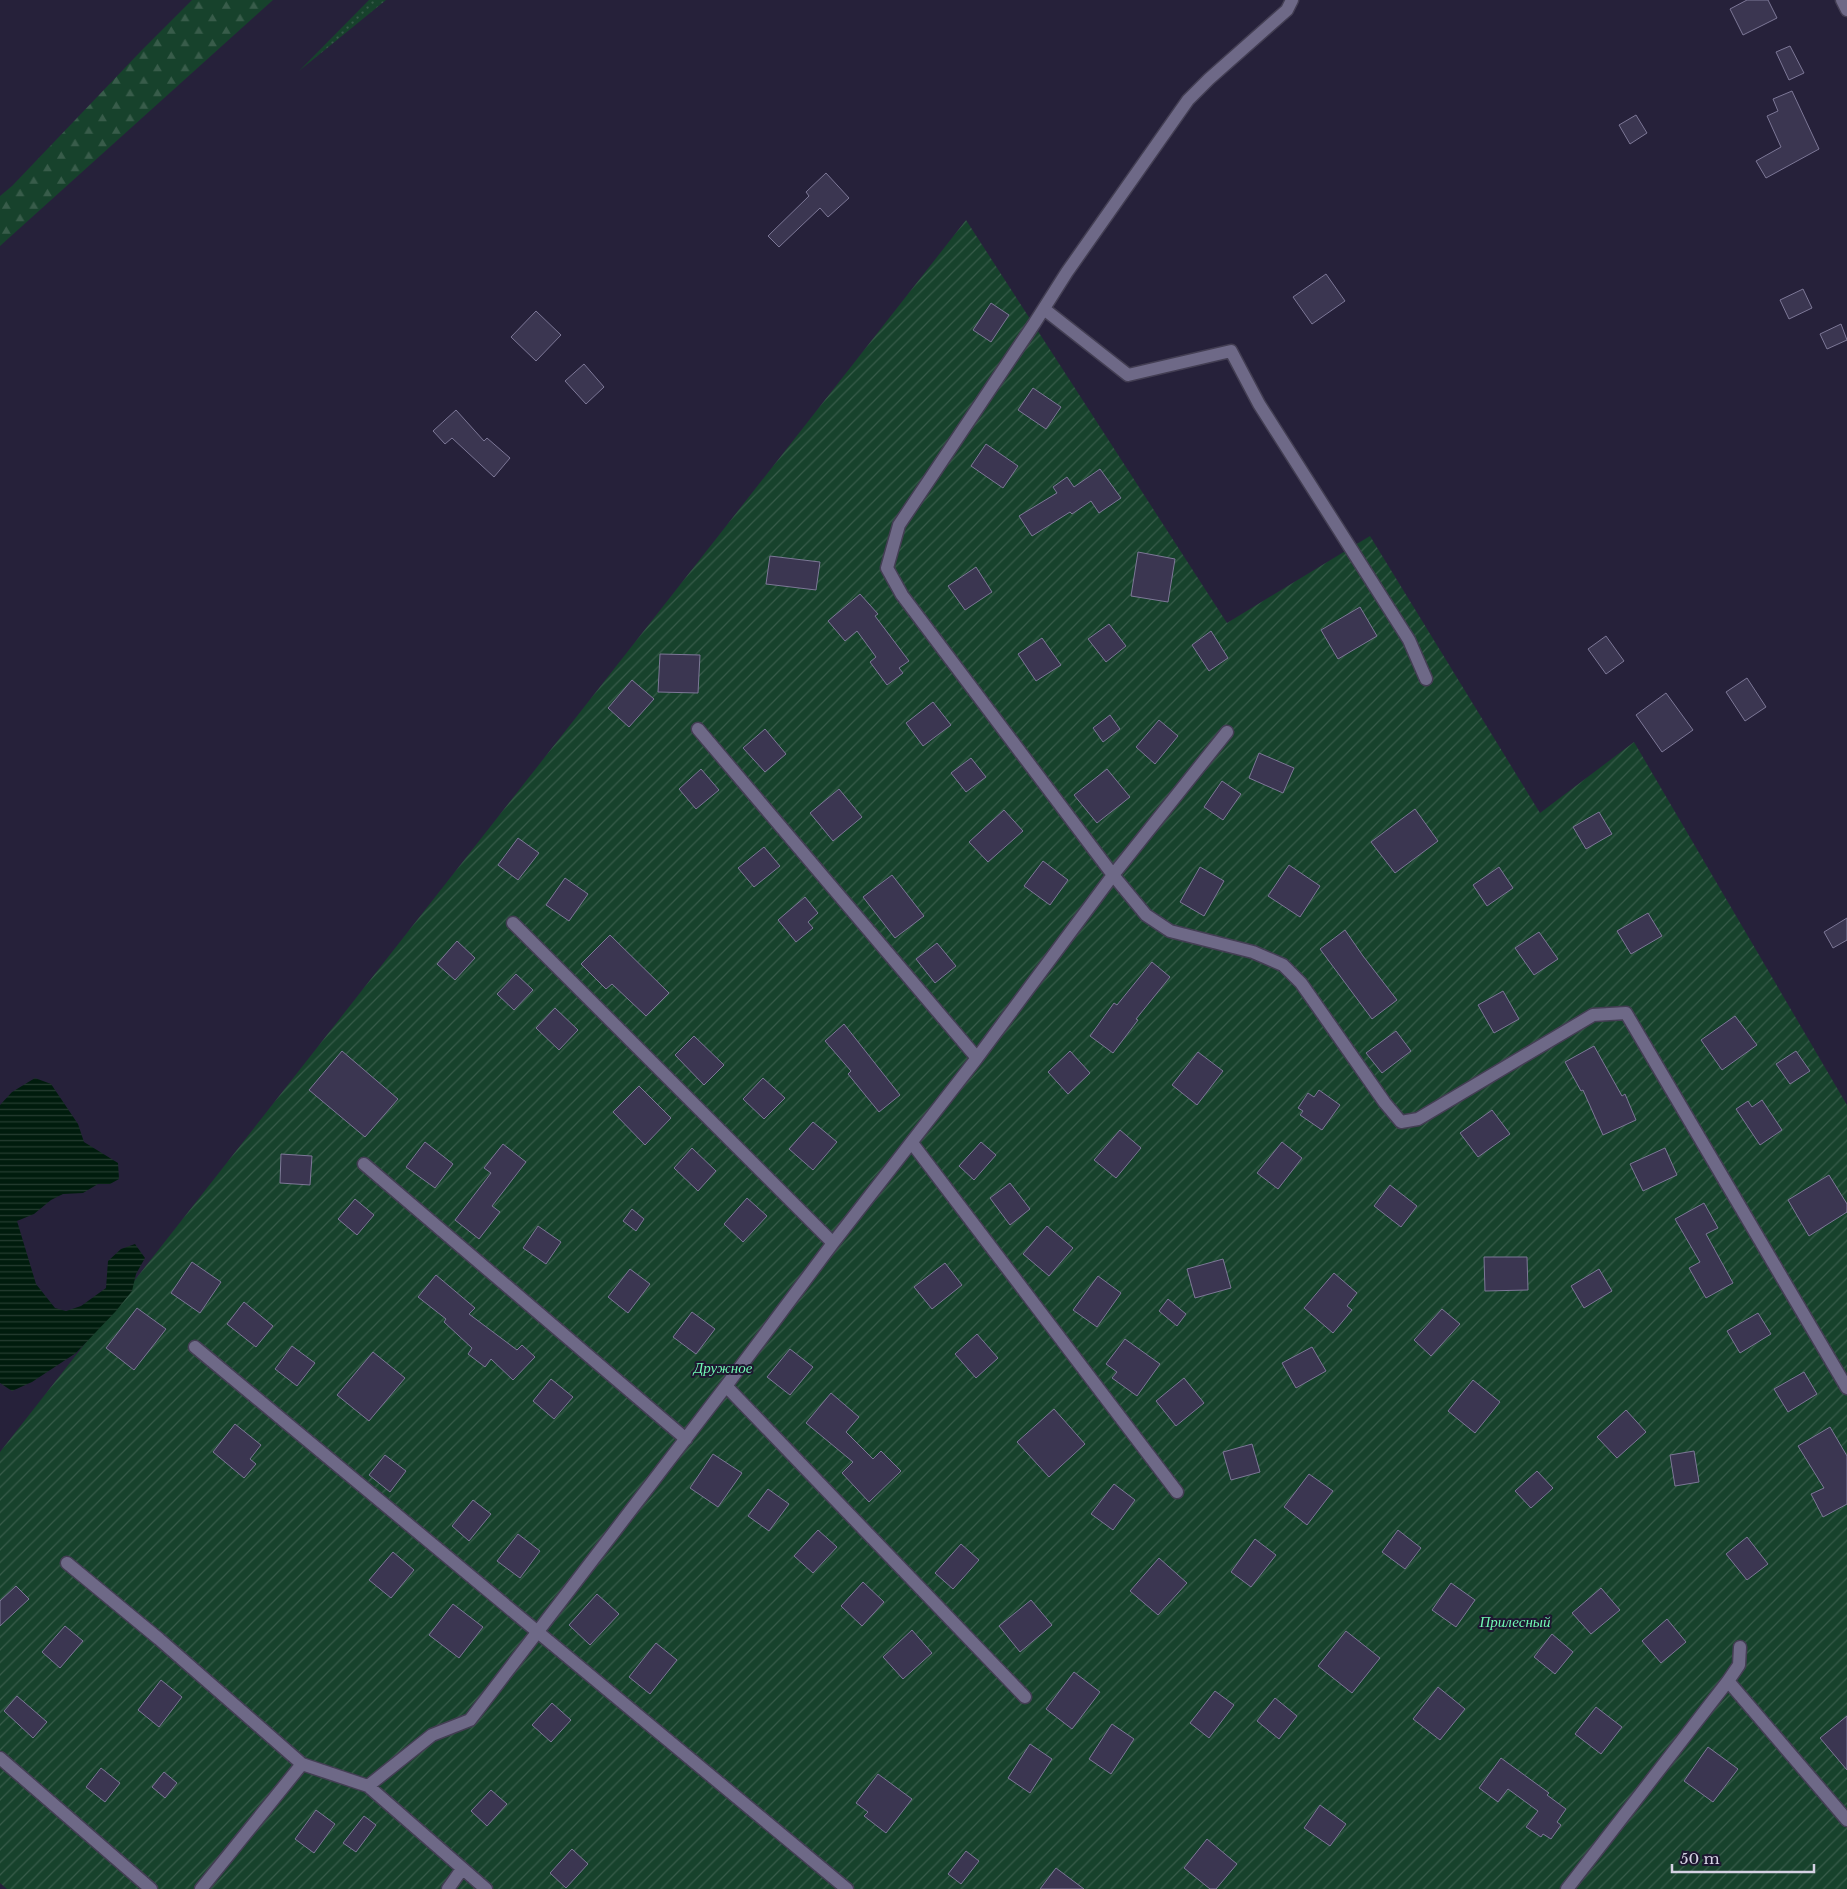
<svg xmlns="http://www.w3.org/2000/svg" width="1847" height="1889" font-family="'Libre Baskerville',serif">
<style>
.grass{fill:url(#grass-dots)}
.forest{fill:url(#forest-firs)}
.garden{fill:url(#garden-furrows)}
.water{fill:url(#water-rules)}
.building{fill:#3b3651;stroke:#7d7897}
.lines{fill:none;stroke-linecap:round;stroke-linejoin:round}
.minor-casing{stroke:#433e53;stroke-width:15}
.tertiary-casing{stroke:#433e53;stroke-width:15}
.minor{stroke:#6e6987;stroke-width:12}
.tertiary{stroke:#6e6987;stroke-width:12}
.labels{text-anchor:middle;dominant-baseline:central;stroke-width:4;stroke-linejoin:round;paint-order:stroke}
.park-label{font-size:15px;font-style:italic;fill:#70f8b3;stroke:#1d1730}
</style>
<defs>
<pattern id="grass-dots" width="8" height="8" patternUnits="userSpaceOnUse" patternTransform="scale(1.25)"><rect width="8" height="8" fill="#17422c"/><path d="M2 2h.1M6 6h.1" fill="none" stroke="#385c4a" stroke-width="1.8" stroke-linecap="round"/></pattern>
<pattern id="forest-firs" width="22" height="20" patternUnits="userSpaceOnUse" patternTransform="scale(1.25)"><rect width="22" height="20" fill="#17422c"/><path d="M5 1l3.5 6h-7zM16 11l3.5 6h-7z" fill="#385c4a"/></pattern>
<pattern id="garden-furrows" width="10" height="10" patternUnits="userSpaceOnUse" patternTransform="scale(1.25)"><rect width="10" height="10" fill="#17422c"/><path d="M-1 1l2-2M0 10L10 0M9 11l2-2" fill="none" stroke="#385c4a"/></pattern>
<pattern id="water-rules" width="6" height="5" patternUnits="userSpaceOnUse" patternTransform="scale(1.25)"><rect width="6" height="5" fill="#001c0d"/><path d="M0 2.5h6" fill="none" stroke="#243c30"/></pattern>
</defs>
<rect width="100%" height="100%" fill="#26213a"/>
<path class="grass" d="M369 0H386L299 71Z"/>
<path class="forest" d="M192 0H273L0 246V196L12 186 141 51Z"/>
<path class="garden" d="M966 220 1227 623 1370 536 1540 813 1634 742 1847 1105V1889H7L0 1883V1452Z"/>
<path class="water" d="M35 1078 51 1084 78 1124 84 1142 118 1163 119 1179 110 1184H98L83 1193 63 1194 51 1200 34 1214 17 1221 36 1284 55 1308 66 1311 81 1306 106 1288 108 1261 121 1249 135 1244 145 1258 136 1274 132 1291 116 1311 76 1353 32 1382 12 1391 0 1383V1105L12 1092Z"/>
<path class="building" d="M1747 0H1768L1777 18 1743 35 1730 9Z
M1790 46 1804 73 1789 80 1776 52Z
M1792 91 1819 149 1766 178 1756 161 1781 147 1767 116 1778 111 1773 99Z
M1636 115 1647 133 1630 144 1619 125Z
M826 173 849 198 828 217 820 208 779 247 768 236 809 196 806 192Z
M1326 274 1345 301 1312 324 1293 297Z
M1803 289 1812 308 1789 319 1780 300Z
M991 303 1009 315 991 342 973 330Z
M536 311 561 335 536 361 511 337Z
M1841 324 1847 340 1827 349 1820 334Z
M584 364 604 387 586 404 565 381Z
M1033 388 1061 407 1046 429 1018 410Z
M456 410 484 441 487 438 510 458 494 477 452 438 445 444 433 431Z
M986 444 1018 466 1003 488 971 466Z
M1100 469 1121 498 1099 513 1091 501 1072 514 1070 512 1032 536 1019 516 1057 493 1053 487 1067 477 1074 487Z
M1138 552 1175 559 1168 602 1131 596Z
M770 556 820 562 816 590 766 584Z
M976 567 992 592 965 610 948 586Z
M860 594 878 614 875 616 909 661 899 668 903 673 887 685 870 662 876 657 857 631 845 641 828 621Z
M1360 607 1377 636 1338 659 1321 630Z
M1109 624 1126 646 1106 662 1088 639Z
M1211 631 1228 658 1209 671 1192 645Z
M1606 636 1624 661 1606 674 1588 649Z
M1042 638 1061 665 1036 681 1018 654Z
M660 654 700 655 698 693 658 692Z
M1747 678 1766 707 1745 721 1726 692Z
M632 680 654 699 629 727 608 708Z
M1666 693 1693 730 1662 752 1636 715Z
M933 702 951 725 923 746 906 723Z
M1110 715 1120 729 1103 742 1093 728Z
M1159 720 1178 736 1155 764 1136 747Z
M765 729 786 754 765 772 743 748Z
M1259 753 1294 768 1283 793 1249 778Z
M971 758 986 777 966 792 951 773Z
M701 769 719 790 696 809 679 789Z
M1107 769 1130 797 1097 823 1074 795Z
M1222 781 1241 794 1223 820 1204 807Z
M839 789 862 817 833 841 810 813Z
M1415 809 1438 841 1395 873 1371 842Z
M1004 810 1023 831 988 862 969 842Z
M1599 812 1612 834 1586 849 1573 827Z
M518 838 539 853 518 880 498 865Z
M764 847 780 866 754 887 738 868Z
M1043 861 1068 880 1050 905 1024 886Z
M1289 865 1320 886 1300 917 1268 896Z
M1200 867 1224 881 1204 916 1180 902Z
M1499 867 1513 888 1487 906 1473 885Z
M892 875 924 916 895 938 863 897Z
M565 878 588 894 569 921 546 905Z
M805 897 818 913 808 922 813 928 796 942 778 920Z
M1648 913 1662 936 1631 954 1617 931Z
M1847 918V940L1833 948 1824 932Z
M1345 930 1363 956 1397 1000 1372 1019 1320 949Z
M1539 932 1558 959 1534 975 1515 948Z
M610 935 669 993 646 1016 612 984 606 989 581 964Z
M457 941 475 958 455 980 437 964Z
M937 943 956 966 935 983 916 959Z
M1152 962 1170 977 1136 1019 1138 1020 1113 1053 1090 1036 1114 1003 1117 1005Z
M516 974 533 990 514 1010 497 994Z
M1503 991 1519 1019 1494 1033 1478 1005Z
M555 1008 578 1030 559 1050 536 1028Z
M1735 1016 1757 1045 1722 1070 1701 1040Z
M844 1024 900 1095 879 1112 848 1074 851 1071 825 1041Z
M1396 1031 1411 1051 1382 1073 1366 1053Z
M694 1036 724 1065 704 1085 675 1055Z
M1594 1046 1622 1096 1625 1094 1636 1120 1603 1135 1583 1090 1581 1091 1565 1062Z
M342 1051 398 1099 365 1137 309 1090Z
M1070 1051 1090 1073 1068 1094 1048 1072Z
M1796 1051 1810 1071 1790 1084 1776 1064Z
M1198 1052 1223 1071 1197 1105 1172 1085Z
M763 1078 785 1098 764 1119 743 1099Z
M639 1086 671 1118 645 1145 613 1112Z
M1319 1090 1340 1105 1322 1130 1300 1115 1303 1111 1298 1108 1308 1093 1314 1097Z
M1762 1100 1782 1130 1760 1145 1736 1109 1748 1101 1752 1107Z
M1492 1110 1510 1134 1478 1157 1460 1133Z
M813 1122 837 1142 813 1170 789 1149Z
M1120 1130 1141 1148 1116 1178 1094 1160Z
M425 1142 453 1164 435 1188 406 1167Z
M981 1142 996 1155 974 1180 959 1166Z
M1282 1142 1302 1158 1278 1189 1257 1173Z
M503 1144 526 1162 492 1206 500 1212 479 1239 455 1220 491 1173 484 1168Z
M692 1148 716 1171 698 1191 674 1168Z
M1665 1148 1677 1175 1643 1191 1630 1164Z
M281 1154 312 1156 310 1185 280 1183Z
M1829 1175 1847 1204V1212L1809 1236 1788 1200Z
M1010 1183 1030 1209 1010 1225 990 1198Z
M1390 1185 1417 1206 1401 1227 1374 1206Z
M747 1198 767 1216 743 1242 724 1224Z
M355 1199 374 1215 357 1235 338 1219Z
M1704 1203 1718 1228 1706 1234 1733 1283 1706 1298 1689 1268 1700 1262 1675 1219Z
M632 1209 644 1219 636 1231 623 1221Z
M538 1226 561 1242 546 1264 523 1248Z
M1047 1226 1073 1248 1049 1276 1023 1254Z
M1484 1257H1527L1528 1290 1485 1291Z
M1223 1259 1231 1288 1195 1298 1187 1269Z
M192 1262 221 1282 200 1313 171 1293Z
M945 1263 962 1285 932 1309 914 1287Z
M630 1269 650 1284 628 1313 608 1297Z
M1599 1269 1612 1291 1584 1308 1571 1286Z
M1334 1273 1357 1293 1347 1306 1352 1310 1333 1333 1304 1308Z
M436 1275 475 1308 469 1314 517 1350 522 1345 535 1357 513 1380 491 1359 485 1367 468 1354 472 1348 444 1322 446 1319 418 1297Z
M1098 1276 1121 1293 1097 1327 1073 1310Z
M1168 1299 1186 1314 1177 1326 1159 1311Z
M244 1302 273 1326 256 1347 227 1324Z
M137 1308 166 1329 134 1370 106 1348Z
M1442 1309 1460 1324 1431 1356 1414 1340Z
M692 1312 715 1329 696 1354 673 1337Z
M1758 1313 1771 1334 1740 1353 1727 1331Z
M977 1334 998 1358 976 1378 955 1354Z
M1125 1339 1160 1364 1137 1396 1112 1378 1117 1372 1106 1364Z
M292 1346 315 1363 297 1386 275 1369Z
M1312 1347 1326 1371 1296 1388 1282 1363Z
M790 1349 813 1367 790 1395 767 1377Z
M373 1352 405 1378 369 1421 337 1395Z
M1804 1372 1817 1394 1788 1412 1774 1389Z
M1184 1378 1204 1403 1176 1426 1156 1401Z
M551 1379 573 1397 554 1419 533 1401Z
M1473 1380 1500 1402 1475 1433 1448 1411Z
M831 1393 859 1417 846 1432 873 1459 881 1451 901 1471 869 1502 842 1473 853 1462 806 1423Z
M1054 1409 1085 1444 1049 1477 1017 1442Z
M1626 1410 1646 1432 1617 1458 1597 1437Z
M235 1424 261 1445 250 1459 256 1464 244 1478 213 1452Z
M1830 1427 1847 1456V1504L1823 1517 1811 1494 1824 1488 1798 1446Z
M1252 1444 1260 1472 1231 1480 1223 1452Z
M1694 1451 1699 1482 1675 1486 1670 1455Z
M713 1454 742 1473 718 1507 690 1488Z
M385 1455 406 1471 390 1492 369 1475Z
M1537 1471 1553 1488 1531 1508 1515 1491Z
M1309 1474 1333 1491 1307 1525 1284 1507Z
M1114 1484 1135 1500 1113 1530 1091 1514Z
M768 1489 789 1504 769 1531 748 1516Z
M473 1500 491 1514 469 1541 452 1526Z
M818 1530 837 1547 813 1573 794 1556Z
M1398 1530 1421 1548 1405 1569 1382 1552Z
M518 1534 540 1551 520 1578 497 1561Z
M1747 1537 1768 1564 1747 1580 1726 1554Z
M1255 1539 1276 1555 1251 1587 1231 1572Z
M961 1544 979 1560 953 1589 935 1573Z
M393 1552 414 1570 391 1598 369 1580Z
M1159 1558 1187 1583 1158 1615 1130 1591Z
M863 1582 884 1602 862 1626 841 1606Z
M1451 1583 1475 1600 1456 1627 1432 1610Z
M16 1586 29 1599 0 1626V1601Z
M1601 1588 1620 1610 1591 1634 1572 1613Z
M597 1594 619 1614 590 1645 569 1625Z
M1031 1600 1052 1625 1020 1652 999 1626Z
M453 1604 483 1627 459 1658 429 1635Z
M1667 1619 1686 1642 1661 1663 1642 1641Z
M65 1626 83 1641 60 1668 42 1652Z
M912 1630 932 1653 903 1679 883 1657Z
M1346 1631 1380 1658 1352 1693 1318 1666Z
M1552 1634 1573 1652 1555 1674 1534 1657Z
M656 1643 677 1660 650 1694 629 1677Z
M1074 1672 1100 1692 1072 1729 1046 1709Z
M161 1680 182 1697 159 1727 138 1710Z
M1438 1687 1465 1709 1440 1740 1413 1719Z
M1215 1691 1234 1705 1209 1738 1190 1723Z
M17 1696 47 1722 33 1738 4 1711Z
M1275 1698 1297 1716 1279 1739 1257 1721Z
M552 1703 571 1720 551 1742 532 1725Z
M1596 1707 1622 1727 1601 1754 1575 1734Z
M1847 1716V1770L1820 1738Z
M1112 1724 1134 1739 1111 1774 1089 1759Z
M1030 1744 1052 1759 1030 1793 1008 1778Z
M1708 1747 1738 1769 1713 1802 1684 1781Z
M1501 1758 1549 1793 1547 1795 1566 1809 1557 1822 1561 1825 1551 1839 1543 1834 1541 1837 1526 1827 1538 1811 1508 1789 1498 1802 1479 1788Z
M101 1768 120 1783 105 1802 86 1787Z
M164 1772 177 1783 165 1798 152 1787Z
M878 1774 912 1799 886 1833 864 1816 868 1812 856 1803Z
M491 1790 507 1804 487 1826 471 1811Z
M1320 1805 1346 1824 1330 1846 1304 1828Z
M316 1810 335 1824 314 1853 295 1839Z
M364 1816 376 1825 356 1852 343 1843Z
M1207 1839 1237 1864 1216 1889H1210L1184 1868Z
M572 1849 588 1864 566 1888 550 1873Z
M966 1851 979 1861 961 1884 948 1874Z
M1056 1868 1084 1889H1040Z"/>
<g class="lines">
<defs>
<path id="minor" d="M1292 0 1287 10 1209 79 1188 100 1067 272 1034 324 899 525 887 568 902 595 1113 875 1146 915 1170 931 1253 952 1283 965 1301 983 1385 1103 1401 1122 1418 1119 1593 1015 1626 1013 1847 1388
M1044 309 1128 375 1231 351 1259 404 1409 640 1426 679
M698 729 977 1058
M513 923 833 1243
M912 1143 1177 1492
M364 1164 686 1439
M195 1347 847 1889
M726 1386 1025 1697
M67 1563 159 1639 302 1764 368 1786 486 1889
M1740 1647 1739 1665 1728 1681 1847 1820
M0 1758 151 1889
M368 1786 432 1735 470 1720 726 1386 833 1243 977 1058 1113 875 1227 732
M201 1889 302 1764
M448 1889 462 1869
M1567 1889 1728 1681"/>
<path id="tertiary" d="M1842 0 1847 10"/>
</defs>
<use href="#minor" class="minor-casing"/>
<use href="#tertiary" class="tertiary-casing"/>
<use href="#minor" class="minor"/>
<use href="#tertiary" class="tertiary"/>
</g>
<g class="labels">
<g class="park-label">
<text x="723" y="1367">Дружное</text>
<text x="1515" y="1621">Прилесный</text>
</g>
</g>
<path d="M1672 1864v8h142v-8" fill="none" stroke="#d5d2e3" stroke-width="2.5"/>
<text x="1680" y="1864" font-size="15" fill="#d5d2e3" stroke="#1d1730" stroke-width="4" paint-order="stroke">50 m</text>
</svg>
